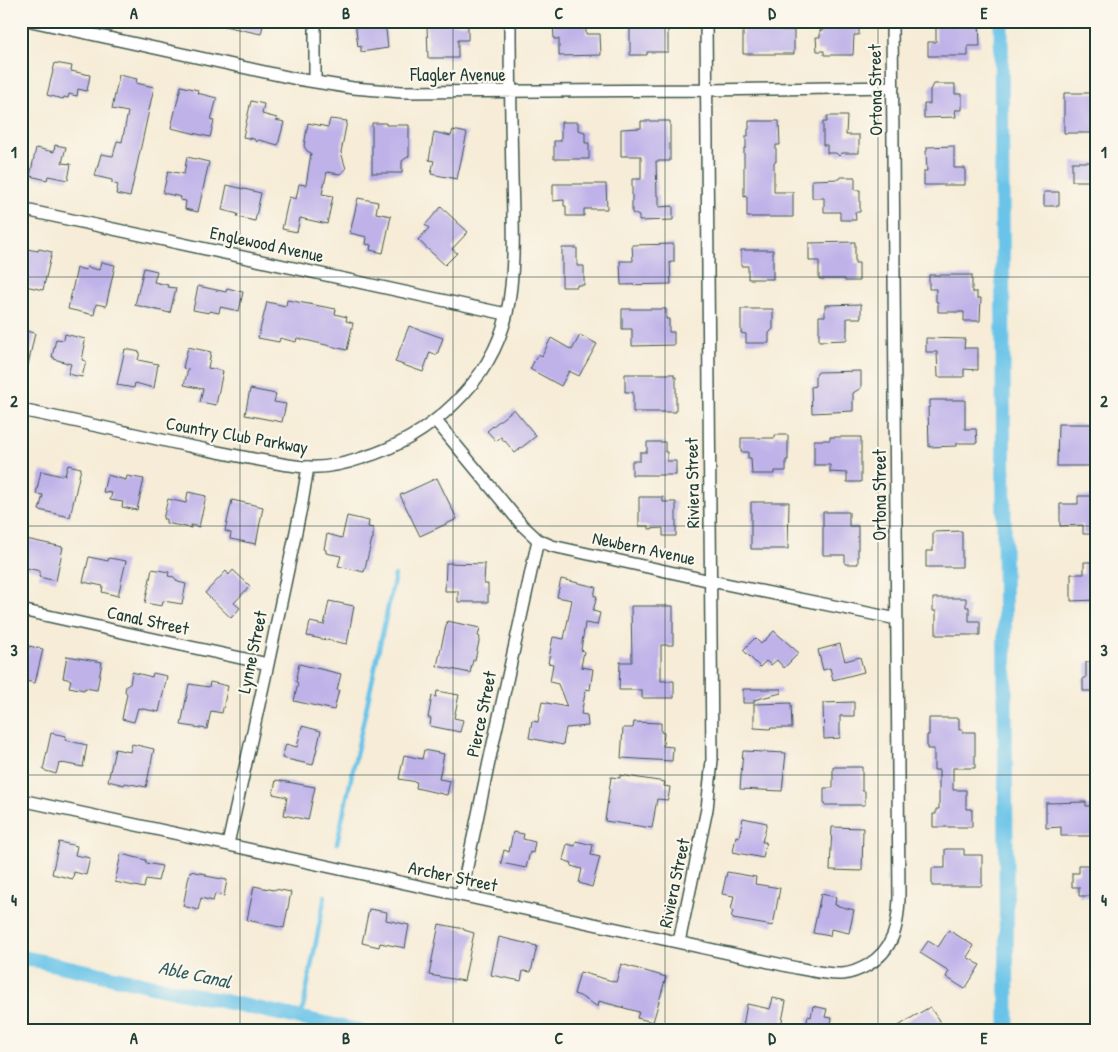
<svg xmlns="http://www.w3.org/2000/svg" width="1118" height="1052" font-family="'Patrick Hand',sans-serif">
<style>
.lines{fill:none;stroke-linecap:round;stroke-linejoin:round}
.stream{stroke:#6bc4e9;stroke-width:4.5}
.canal{stroke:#6bc4e9;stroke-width:15}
.building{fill:#bfb2e9}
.minor-casing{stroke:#3f574c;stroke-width:14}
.minor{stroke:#fff;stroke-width:11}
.grid{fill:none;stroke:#1f3d34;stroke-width:1;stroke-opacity:0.55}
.labels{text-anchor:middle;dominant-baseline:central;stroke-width:4.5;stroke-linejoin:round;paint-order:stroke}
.street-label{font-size:18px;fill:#1f3d34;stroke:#fbf7ec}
.water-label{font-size:19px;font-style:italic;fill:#325f61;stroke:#fbf7ec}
.neatline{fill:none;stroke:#1f3d34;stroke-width:2}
.grid-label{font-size:16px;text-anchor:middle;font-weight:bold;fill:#1f3d34}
</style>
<rect width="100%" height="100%" fill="#fbf7ec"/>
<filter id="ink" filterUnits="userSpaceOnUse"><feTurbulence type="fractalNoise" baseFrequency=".02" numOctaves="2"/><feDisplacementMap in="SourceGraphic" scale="10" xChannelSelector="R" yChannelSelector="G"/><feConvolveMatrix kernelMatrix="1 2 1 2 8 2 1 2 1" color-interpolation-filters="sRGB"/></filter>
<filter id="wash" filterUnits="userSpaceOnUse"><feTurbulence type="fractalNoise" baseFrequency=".0096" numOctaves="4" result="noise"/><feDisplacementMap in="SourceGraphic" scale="20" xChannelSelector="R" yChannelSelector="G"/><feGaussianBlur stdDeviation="1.12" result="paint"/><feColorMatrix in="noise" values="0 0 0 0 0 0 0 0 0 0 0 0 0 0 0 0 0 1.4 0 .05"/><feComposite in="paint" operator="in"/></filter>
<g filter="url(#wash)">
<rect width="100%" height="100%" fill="#f6ecd7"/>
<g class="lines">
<path class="stream" d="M337 843 395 575
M301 1018 325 896"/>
<path class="canal" d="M1001 21 1007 1031
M21 957 360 1031"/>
</g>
<g id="blocks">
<path class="building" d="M225 21H264L261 34 224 26Z
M355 21H385L388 48 361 52V46L358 47Z
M553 21H586V34H600L601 55 559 56V39H554Z
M647 21H668V52H647V55H630V25H647Z
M743 21H781V30H794V54H743Z
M859 21V35H854L853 55H824V51H817L816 37H820V30H824V22Z
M939 21H979L980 46H968V56H928V42H936V24H939Z
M427 24H468V40H458V58H428Z
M55 63 72 66 71 71 90 75 87 91 78 89 77 96 69 94 68 98 64 97 63 99 47 95Z
M119 75 137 79 136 83 154 87 130 197 116 194 118 185 112 183V180L95 176 101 154 113 156 117 141 122 142 128 112 112 109Z
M933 84H955V94H962V110H955L956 117 924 118V104H930V90Z
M181 86 198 90 197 93 217 98 211 120 214 121 210 137 171 128Z
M1064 93H1097V133H1064Z
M251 101 264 104 262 114 277 118 276 120 284 122 278 145 259 140 256 142 254 139 243 137Z
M827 116H847L846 135H859V153H842L839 156 836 153H827V145H823V122H827Z
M330 119 347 121 341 152 346 169 340 174 327 172 322 194 333 196 327 224 300 218 297 232 282 229 289 197 296 199 299 184 306 185 311 153 307 151 304 146 308 123 328 127Z
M641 121H670V161H656L657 196H659V207L673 206V220L639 221V216L632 213V179H641V156H621V129L641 128Z
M749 121H779L780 145H776V162H774V192H793V217H747V196L744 197V148H746V136H748V129H749Z
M561 122H578V130L585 132V143H589V159H554V141H561Z
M372 123H386V125H409V156L402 161V173H372Z
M453 130 467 133 457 179 431 174 434 161 429 160 434 132 451 136Z
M55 145 66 147 62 163 71 164 68 180 48 176 47 180 30 176 36 148 54 152Z
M954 146V168H965V185H924V171H927L926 151H927V147Z
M187 157 209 162 198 212 185 209 186 201 180 200 181 197 163 193 168 171 184 174Z
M1072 162H1097V181H1072Z
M840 177H855V190H860V212H855L856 220H840V212H824V198H812V180L840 179Z
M553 184H606L607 209H584V216H566V206H564V200L553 201Z
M227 185 261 193 255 221 237 217 238 214 222 210Z
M1044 192H1059V206H1044Z
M358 198 378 202 376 213 391 216 383 253 370 250 371 245 366 244 367 237 350 233Z
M441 207 468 232 452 249 457 253 445 265 418 240 429 228 425 225Z
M855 242V263H859V281H845V279H819V261H809V243Z
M674 244V262H670L671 284 621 285 620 261H633L632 245Z
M21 248 38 251 39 249 52 252 43 290 21 285Z
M562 248H577V266H584V285H577V287H562Z
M741 250H773V279H748V266H741Z
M101 262 115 265 106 306 96 304 94 315 68 309 77 268 86 270 87 267 99 270Z
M144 268 157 271 154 282 168 285 167 287 176 288 170 313 135 305Z
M929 275H972V292H977V298H981L980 321H964V312H938V302H936V289H929Z
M198 286 226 292 227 288 243 292 239 311 220 307 219 313 209 311V313L193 310Z
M287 300 336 309 335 314 347 317 346 321 353 323 347 350 297 338 296 342 280 338 279 342 258 338 267 302 286 306Z
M861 304V318H847V340L819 341V316H825V305Z
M622 309H666V319H669V332H674V345L632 346V329H622Z
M741 309H773V329L769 333V343H746V334L741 333Z
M409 326 443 338 437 355 430 352 423 372 395 362Z
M21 330 35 333 26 374H21Z
M65 334 85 339 83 345H85L82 360 86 361 82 377 68 374 71 364 54 359V357H52L56 339 64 340Z
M580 335 597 344 579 376 569 371 561 386 530 369 538 354 542 356 551 338 572 350Z
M926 338 965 339 964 348H978V370L964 369V377H938L937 352H926Z
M188 347 211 352 208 368 223 371 216 405 200 402 203 389 184 385 188 369 183 368Z
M125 349 140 352 138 360 158 364 154 388 135 383 134 388 117 385Z
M861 371V388L853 393V411L812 413 811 387 815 386V377L818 372Z
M625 374H674V377H676V412H633V392H625Z
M250 389 276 394 274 402 286 404 282 422 245 415Z
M930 400H965V429H976L977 443H957V446L929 447 928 407H930Z
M514 409 536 436 515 453 505 441 504 442 501 437 496 441 487 431Z
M1058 424H1097V466H1057Z
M775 435H788V460H786V471H775V474H752L751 458H748V452H741V438H775Z
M830 437H861V482H847V473L830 472V465H814V440H830Z
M647 442H665V452H667V461H676V475H632V461H640V452H647Z
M68 465 81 468 70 517 39 510 43 495 36 494 41 471 62 476V474L65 475Z
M107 475 126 480 127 476 144 479 137 510 122 507 123 502 110 500 112 493 103 492Z
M437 478 457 519 420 536 400 495Z
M188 492 206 496 199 527 191 525V528L166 523V519H163L168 499 186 503Z
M1078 496H1097V534H1083V525L1060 526V504H1078Z
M639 497H663V502H676V536H663V528L649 529V526H639Z
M232 500 263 507 256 544 230 539 231 533 225 531Z
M751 502H789L788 549H751Z
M823 512H849V526H858V564H845V555H823Z
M347 516 369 521 368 527 373 528V539H372L364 572 338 566 341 556 326 553V550L324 549 327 534 342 538Z
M962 531V567H926V551H933V532Z
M26 539 63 547 56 581 39 577 40 571 22 567Z
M89 557 108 561 109 558 126 561 118 596 102 592 103 586 83 582Z
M1084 562H1097V600L1071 601V574H1084Z
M446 563 485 564 484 584H488V602H458V591H445Z
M152 569 169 572 168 576 174 577 178 582 186 584 182 604 163 601 162 606 145 603Z
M233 570 250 586 234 603 240 608 231 618 205 593 226 571 229 575Z
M561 579 596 587 594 596H597L593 611 600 613 597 625 585 623 581 650 584 651 581 667 593 669 590 690 586 689 581 714 587 715 588 726 566 728 563 745 529 738 532 721 538 722 542 702 567 707 558 684 550 682 553 664 548 663 553 637 564 639 572 600 557 597Z
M933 598H966V607H969V621H980V635H936V611H933Z
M329 601 354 606 347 644 307 636 310 622 324 625Z
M631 606H673V645H661V681H674V698H642V690H619L620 662H632Z
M447 621 480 628 478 636 480 637 475 660H473L470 673 437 666Z
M774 631 799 653 784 668 777 660 771 665 766 661 760 667 743 650 755 638 761 644Z
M840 644 845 661 860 657 864 672 833 680 830 668 823 670 818 650Z
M29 646 43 649 35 683 21 680V652L27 654Z
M67 656 102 662 97 690 85 688 84 690 69 687 71 680 63 678Z
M1086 662H1097V691H1083V678H1086Z
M299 664 341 674 337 690H339L334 710 294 701 298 683 296 682 297 677H296Z
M132 672 152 677 153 673 167 676 159 712 138 708 134 722 122 719 127 694 125 691 126 686 130 684Z
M210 682 228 686 222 713 211 711 207 729 181 725 189 684 209 687Z
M743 689H781V693L754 700V703H743Z
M437 691 459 695 454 718 463 720 460 732 430 726 431 718H428L432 696 436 697Z
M854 702V716H840V738L824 739 823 703Z
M791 703 792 728H771L770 729 754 728V704Z
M929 718H959V730H963V732H975V768H953V790H966V809H972V827H933V814H936V809H939V770H934V749H927V735H929Z
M634 722 661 723V732L664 733 663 746 673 747 672 761 621 758 623 728H633Z
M302 726 321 731 313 765 282 758 286 744 297 747Z
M51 733 66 736 65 740 87 745 83 767 62 763V764L59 763 56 774 43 770Z
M132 744 154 749 146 787 125 783 124 785 108 781 115 749 130 752Z
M424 750 444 754 439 779 450 781 447 795 416 788 417 782 399 779 404 755 422 759Z
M743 751 786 753 782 791 740 789Z
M833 767H862V791H865V805H824V788H833Z
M620 775 665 782 664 786 670 787 668 800 657 799 652 828 605 821 611 777 620 778Z
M276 780 315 787 308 820 284 815 287 797 273 794Z
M1086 802V806H1093L1094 821H1097V836H1061V827L1046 828V803Z
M743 818 767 823 762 842H766L763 858 733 852 736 836 739 837Z
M832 827 863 828 862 871 830 870Z
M513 832 524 834 523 839 535 842 533 853 530 852 526 868 501 863 504 850 509 852Z
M576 841 593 845 591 855 600 857 592 887 579 883 582 869 571 866 572 863 563 860 567 844 575 846Z
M59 842 77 846 75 855 90 858 86 875 74 872 73 879 52 874Z
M945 849H964V855H982V886H932V868H945Z
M121 854 146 860V863L162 866 158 881 146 879 144 888 115 882Z
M1079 865H1097V896H1079V887H1072V873H1079Z
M190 871 206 874V876L227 880 224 896 215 894 213 901 201 898 198 910 183 906Z
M727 872 756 877 755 884 780 888 773 926 733 919V917H731L733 911 731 910 734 896 722 894Z
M254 886 274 890 275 889 291 892 284 928 247 920Z
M821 894 836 897 835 905 854 910 849 933 831 929 830 936 813 933Z
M369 909 387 912 386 920 409 925 405 948 380 943 379 947 362 943Z
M439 924 464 929V930L474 933 464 981 429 975Z
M949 930 974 946 967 957 980 965 965 989 946 977 949 971 920 953 928 941 938 947Z
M499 937 537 946 531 972 523 971 521 981 491 975Z
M621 964 666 977 653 1022 637 1018 639 1012 599 1001 598 1007 580 996 574 994 580 972 616 982Z
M773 998 786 1001 780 1031H755L754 1028 743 1026 747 1004 770 1009Z
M813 1006 827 1009 825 1017 832 1018 830 1031H805L808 1016 811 1017Z
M930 1007 946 1031H891L911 1018Z"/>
</g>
</g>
<g filter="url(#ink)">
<use href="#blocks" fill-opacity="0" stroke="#3f574c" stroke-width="1"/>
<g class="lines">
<defs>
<path id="minor" d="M31 21 297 79 353 88 402 92 708 90 893 87
M315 21V82
M21 209 506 314
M21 410C79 422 136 434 193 447 223 453 252 459 282 464 290 465 299 467 307 467 326 468 345 464 362 458 429 438 491 383 507 313 516 268 513 221 512 176 511 124 510 73 510 21
M436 421 522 525 538 540 552 546 711 581 897 619
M21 610 268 664
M21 800 797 968C813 971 827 975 843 974 852 973 861 969 868 965 894 949 898 926 899 898L892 21
M228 844 268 664 302 503 308 467
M461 895 489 762 538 540
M679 942 707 809 712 760 706 21"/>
</defs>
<use href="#minor" class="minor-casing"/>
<use href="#minor" class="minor"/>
</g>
</g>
<path class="grid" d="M240 21V1031M453 21V1031M665 21V1031M878 21V1031M21 277H1097M21 526H1097M21 775H1097"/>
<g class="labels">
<g class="street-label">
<text x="458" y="74">Flagler Avenue</text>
<text transform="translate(875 90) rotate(-91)">Ortona Street</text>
<text transform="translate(267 244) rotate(12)">Englewood Avenue</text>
<text transform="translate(237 435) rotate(10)">Country Club Parkway</text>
<text transform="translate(692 483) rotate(-91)">Riviera Street</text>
<text transform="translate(879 495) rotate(-90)">Ortona Street</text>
<text transform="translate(644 548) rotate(12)">Newbern Avenue</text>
<text transform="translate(148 620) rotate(12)">Canal Street</text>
<text transform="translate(252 652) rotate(-78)">Lynne Street</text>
<text transform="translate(481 714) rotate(-78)">Pierce Street</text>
<text transform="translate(453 876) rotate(12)">Archer Street</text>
<text transform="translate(674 883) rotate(-78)">Riviera Street</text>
</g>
<g class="water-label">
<text transform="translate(195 974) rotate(12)">Able Canal</text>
</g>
</g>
<rect width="1118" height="1052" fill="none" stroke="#fbf7ec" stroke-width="55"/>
<rect x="28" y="28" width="1062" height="996" class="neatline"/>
<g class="grid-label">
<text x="134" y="19">A</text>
<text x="346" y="19">B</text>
<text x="559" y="19">C</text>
<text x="772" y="19">D</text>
<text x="984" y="19">E</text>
<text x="14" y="158">1</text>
<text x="1104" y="158">1</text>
<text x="14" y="407">2</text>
<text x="1104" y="407">2</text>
<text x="14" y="656">3</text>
<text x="1104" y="656">3</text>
<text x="14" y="906">4</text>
<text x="1104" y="906">4</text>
<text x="134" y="1044">A</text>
<text x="346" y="1044">B</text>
<text x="559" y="1044">C</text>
<text x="772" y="1044">D</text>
<text x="984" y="1044">E</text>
</g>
</svg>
